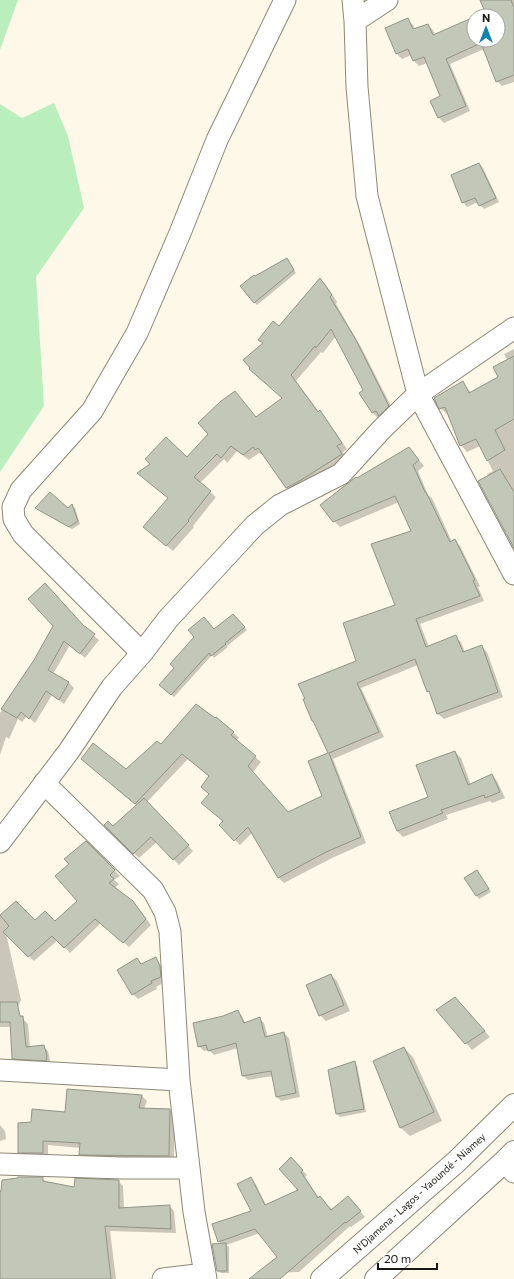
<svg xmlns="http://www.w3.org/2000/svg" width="514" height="1279" font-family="Commissioner,sans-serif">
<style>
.water{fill:#baeebc}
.shadow{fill:#0003}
.building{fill:#c3c7b7;stroke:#919585}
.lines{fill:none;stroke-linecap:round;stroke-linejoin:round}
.street-casing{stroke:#8c8778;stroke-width:23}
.highway-casing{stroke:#8c8778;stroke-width:24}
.street{stroke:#fff;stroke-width:21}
.highway{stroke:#fff;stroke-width:22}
.labels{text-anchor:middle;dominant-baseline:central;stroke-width:3;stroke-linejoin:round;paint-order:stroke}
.street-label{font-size:10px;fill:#191812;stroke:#fff}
</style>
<rect width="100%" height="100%" fill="#fdf8e7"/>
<path class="water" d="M0 0H18L0 50Z
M54 103 68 136 84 208 36 277 44 406 0 472V104L22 118Z"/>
<path class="shadow" d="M481 0H514V82L502 86 497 81 484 49 450 64 470 111 444 123 439 118 441 97 427 63 419 66 414 61 412 55 402 59 397 54 408 20 413 25 415 30 428 25 433 30 435 35 474 18V40H498V16H478L486 12Z
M479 164 483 168 499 202 484 209 478 202 467 207 463 202Z
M287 259 296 273 257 305 254 302V277Z
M320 279 326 285 337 302 336 304 361 347 394 412 379 419 373 413 360 393 364 390 336 336 323 353 321 352 296 381 319 412 320 411 325 417 347 449 343 452 347 460 293 494 287 488 264 454 262 455 259 453 249 460 237 451 227 463 224 459 200 483 216 497 193 526 194 527 173 551 151 533 169 499 187 459 209 434 235 392 256 418 284 399 264 344Z
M514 349V546L487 474 493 471 480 446 467 452 461 445 448 414H447L440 408 463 382 471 393 500 378 508 361 504 354Z
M409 448 424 466 418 471 428 495 432 498 452 542 455 540 460 546 480 586 478 587 484 601 420 624 429 647 456 637 461 642 465 652 482 647 487 652 503 697 444 719 438 714 431 694 428 691 418 665 361 688 384 737 333 759 366 843 332 858 284 883 279 878 252 833 240 845 220 825 224 821 210 795V777L188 759 147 802 193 851 179 865 157 842 139 858 105 825 113 828 137 806 89 765 126 771 161 745 233 732 239 738 236 741 261 762 253 772 288 812 323 796 309 761 329 753 315 723 396 605 413 532 399 502 340 527 334 521 357 479Z
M72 506 75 508 80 524 72 529 36 508 68 509Z
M236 618 247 630 227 646 228 647 214 658 212 655 174 697 164 688Z
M84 627 99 640 85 658 70 645 53 674 69 683 74 688 64 704 52 695 35 723 27 716 22 722 18 719 9 739 6 737 0 755V713L34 660Z
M455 752 461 758 471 785 492 775 497 781 505 798 492 803 490 801 446 815 448 819 403 837 397 831 429 797Z
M86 842 120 876 114 880 119 884 114 889 133 902 151 925 129 947 101 923 70 953 58 940 34 961 6 933 21 1000 9 1027H0V916L16 902 35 922 55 923 78 901 70 864Z
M477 871 491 892 479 899 465 878Z
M155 958 160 964 165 972V982L156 987 157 989 138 999 133 994 137 959 142 964Z
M331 975 337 981 350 1011 326 1021 320 1015Z
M461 1004 490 1037 472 1050 438 1010Z
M237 1011 242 1016 245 1023 259 1018 264 1023 268 1037 284 1033 289 1038 300 1097 281 1101 277 1097 273 1076 248 1080 243 1076 238 1048 214 1055 209 1050 204 1051 199 1046 223 1017Z
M23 1019 28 1024 30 1048 43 1046 48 1051 51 1065 18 1063 13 1058Z
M404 1048 413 1057 442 1121 410 1136 401 1128 374 1062Z
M354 1062 357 1065 366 1112 340 1117 337 1114Z
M142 1096 147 1101 144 1109 170 1110 175 1115 174 1161 84 1159 80 1154 81 1148 48 1145V1158L24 1157 19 1152 32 1123 66 1113Z
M0 1125 5 1131 6 1139 0 1141Z
M291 1159 307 1175 305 1177 319 1198 320 1197 332 1210 353 1202 365 1217 351 1227 350 1226 299 1272 267 1273 279 1257 260 1233 226 1245 229 1247V1273H221L218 1271 222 1244 219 1241 252 1212 251 1178 255 1183 266 1205 300 1190Z
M42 1178 47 1183 75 1188 118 1181 123 1186 124 1209 169 1206 174 1211 176 1233 110 1231 116 1279H32L0 1260V1192Z"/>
<path class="building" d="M480 0H511L514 8V75L496 82 481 43 446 59 466 106 438 118 430 101 440 96 424 57 413 61 408 49 396 54 385 28 408 18 413 29 428 24 433 35 474 17V40H498V16H476L485 12Z
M479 163 496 198 479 206 475 198 462 203 451 175Z
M287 258 294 270 254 303 240 286 254 275 255 276Z
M320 278 332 295 330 297 356 340 389 406 379 416 376 411 372 413 359 393 363 390 331 329 316 348 315 346 291 375 318 412 320 410 342 443 337 446 342 454 298 482 286 488 258 448 255 450 253 447 243 455 231 446 221 458 217 454 194 477 211 491 188 520 189 521 166 546 143 527 168 498 137 473 150 464 145 459 166 437 187 457 208 434 198 423 221 401 235 391 256 417 282 398 249 369 250 368 243 360 263 343 258 340 273 321 279 326Z
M514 356V419L495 430 505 450 487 461 476 439 460 446 445 407 439 409 434 398 463 381 469 393 498 377 493 367Z
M409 447 419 460 413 465 425 492H426L450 542 455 539 475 580 473 581 480 596 416 619 426 647 456 635 463 652 482 645 498 692 437 714 429 691 427 692 415 659 357 683 379 732 329 753 361 837 326 852 278 878 248 827 234 841 219 825 223 821 201 803 209 794 201 787 209 776 182 754 135 804 81 759 93 743 126 769 157 741 161 744 196 704 215 718 216 717 234 732 231 735 256 756 248 766 288 812 322 796 308 761 328 753 313 721H312L303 699H305L298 684 356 661 343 623 395 605 371 544 411 531 395 496 333 522 320 505 356 477 357 478Z
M500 469 514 492V548L478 481Z
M50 492 68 508 72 504 78 521 69 527 35 508Z
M45 583 83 625 95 634 80 654 64 641 48 670 69 682 59 700 46 691 29 719 21 712 17 718 1 709 34 660 53 626 28 599Z
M233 614 245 627 225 643 226 644 211 656 209 653 171 695 159 685 174 668 170 664 194 637 188 630 204 617 214 629Z
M455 751 468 785 492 774 500 792 485 798 484 795 441 810 443 813 397 831 389 812 428 797 416 765Z
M144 798 189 845 173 860 151 837 133 854 104 825 108 821 113 826Z
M86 841 115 870 110 875 114 879 109 883 133 901 146 919 123 943 95 919 64 948 52 936 28 957 3 932 9 926 0 915 16 901 35 920 45 911 55 921 77 901 55 876 69 864 64 859Z
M477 870 489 889 476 896 464 878Z
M156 957 160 966 161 977 151 981 152 983 132 995 117 970 137 958 141 964Z
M331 974 344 1005 319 1016 306 985Z
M455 997 485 1031 465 1044 436 1010Z
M0 1002H17L20 1016H23L26 1047 44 1045 47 1056 46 1061 12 1059 10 1022H0Z
M238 1010 244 1023 260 1017 265 1037 284 1032 296 1093 276 1097 271 1071 242 1076 236 1043 208 1051 206 1045 198 1047 193 1023 223 1016Z
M404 1047 434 1112 400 1128 373 1061Z
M355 1061 364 1109 336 1114 328 1070Z
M67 1089 142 1095 139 1108 170 1109 169 1156 79 1155 80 1143 43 1141V1153H18V1123L31 1122 32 1109 65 1112Z
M291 1157 303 1170 301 1172 318 1198 320 1196 331 1210 348 1196 361 1211 346 1223 345 1222 280 1279H249L277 1257 255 1229 218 1242 212 1224 251 1211 237 1184 251 1177 265 1205 298 1190 279 1169Z
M18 1177H43V1181L74 1187 75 1178 119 1180V1208L170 1205 171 1229 105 1226 111 1279H0V1191H1L2 1180 18 1178Z
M226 1243 227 1271H217L212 1244Z"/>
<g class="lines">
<defs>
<path id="street" d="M353 0 355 21 357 87 367 196 418 394 514 574
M355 21 387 0
M142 653 23 534 14 519 13 507 21 490 92 411 137 333 180 233 217 140 285 0
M44 783 153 890 165 912 170 932 179 1080 194 1212 206 1279
M0 842 69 751 112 687 142 653 168 619 255 525 280 505 341 474 381 430 418 394 514 328
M0 1070 179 1080
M505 1161 514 1172
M0 1164 122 1168H189
M163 1279 205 1274"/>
<path id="highway" d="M322 1279 456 1162 514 1105
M376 1279 505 1161 514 1152"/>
</defs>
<use href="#street" class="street-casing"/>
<use href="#highway" class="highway-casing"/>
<use href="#street" class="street"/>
<use href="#highway" class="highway"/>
</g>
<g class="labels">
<g class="street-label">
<text transform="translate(419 1193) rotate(-42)">N'Djamena - Lagos - Yaoundé - Niamey</text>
</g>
</g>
<g transform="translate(486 28)"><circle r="19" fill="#ffffff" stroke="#a3a3a0"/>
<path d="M0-3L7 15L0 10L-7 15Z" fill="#1085ab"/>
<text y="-6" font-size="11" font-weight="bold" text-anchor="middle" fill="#191812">N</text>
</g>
<path d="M378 1263v6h59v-6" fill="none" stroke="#191812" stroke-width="2"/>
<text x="384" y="1263" font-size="12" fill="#191812" stroke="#ffffff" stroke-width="3" paint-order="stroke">20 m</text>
</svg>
